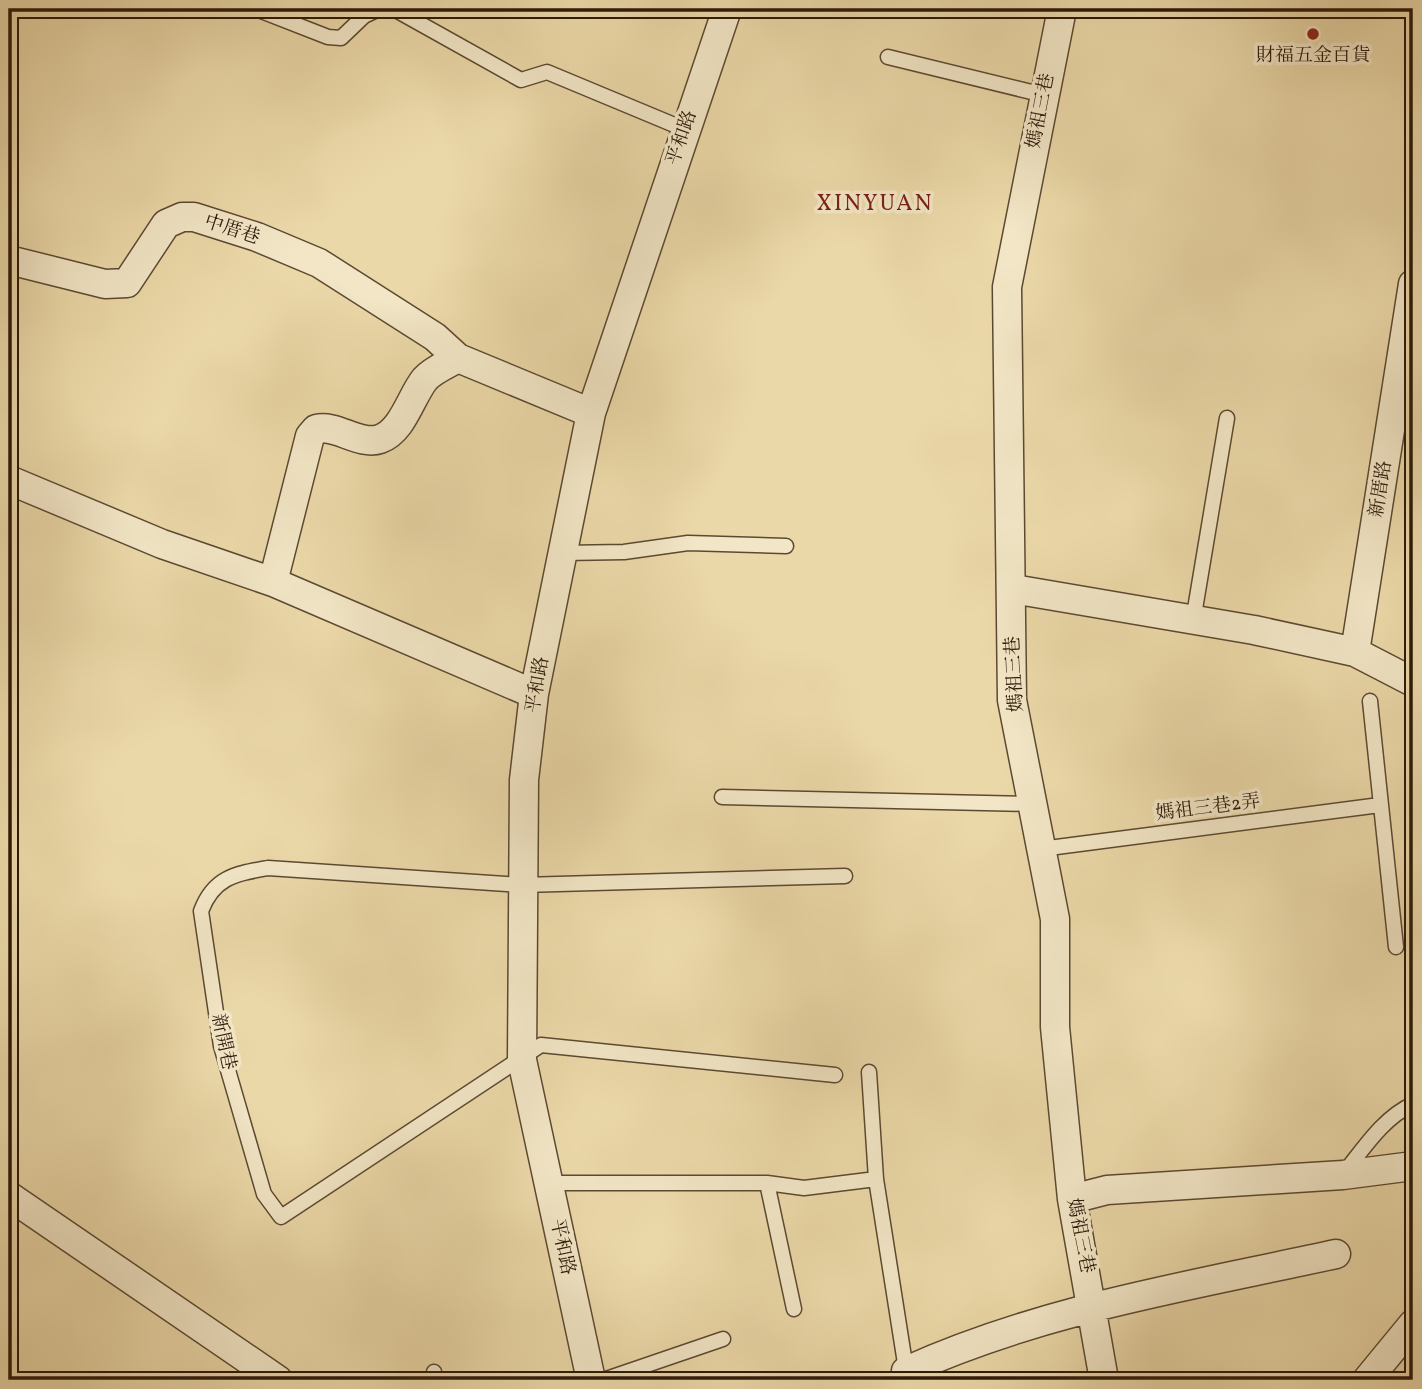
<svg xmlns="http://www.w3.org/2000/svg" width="1422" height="1389" font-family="Vollkorn,'Noto Serif TC',serif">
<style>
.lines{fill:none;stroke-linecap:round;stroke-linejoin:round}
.service-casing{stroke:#5c4932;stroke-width:17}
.minor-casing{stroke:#5c4932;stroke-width:31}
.service{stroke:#f2e6c6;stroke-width:14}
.minor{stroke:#f2e6c6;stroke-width:28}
.poi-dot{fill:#8f2418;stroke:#f2e6c6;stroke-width:2.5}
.labels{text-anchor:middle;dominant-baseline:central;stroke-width:7;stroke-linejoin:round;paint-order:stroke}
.poi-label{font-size:19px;fill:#2c190a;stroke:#f2e6c6}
.street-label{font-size:19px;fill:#2c190a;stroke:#f2e6c6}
.quarter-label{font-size:23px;letter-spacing:2px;fill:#7a1f14;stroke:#f2e6c6}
</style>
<rect width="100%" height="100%" fill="#ebd8a8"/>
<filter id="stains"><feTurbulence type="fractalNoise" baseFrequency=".00286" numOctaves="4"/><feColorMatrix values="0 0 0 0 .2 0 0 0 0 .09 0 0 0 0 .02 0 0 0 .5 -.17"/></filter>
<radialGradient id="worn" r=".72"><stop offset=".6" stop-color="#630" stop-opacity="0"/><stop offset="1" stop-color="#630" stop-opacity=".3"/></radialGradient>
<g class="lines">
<defs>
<path id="service" d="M256 9 328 37 341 38 364 16 379 9
M394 9 521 80 547 72 684 129
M888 57 1044 95
M563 553 624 552 688 543 786 546
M1193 621 1227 418
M1370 701 1396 947
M722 797 1033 804
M1041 849 1380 805
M869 1072 876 1179 907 1376
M835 1075 541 1045 281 1217 264 1194 221 1046 201 911C214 877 235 874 268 868L522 885 845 876
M1344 1173C1364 1148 1383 1118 1413 1104
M548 1183H767L804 1188 876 1179
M767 1183 794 1309
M434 1372 435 1380
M603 1380 723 1339"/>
<path id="minor" d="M1062 9 1007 287 1012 700 1055 919V1027L1072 1199 1104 1380
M9 260 105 284 127 283 166 224 182 217H194L257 237 319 263 435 337 458 358
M9 480 162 544 273 582 534 694
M273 582 310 436 316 429C337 424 359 446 380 439 403 431 411 396 425 379 433 370 448 364 458 358L591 413
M1013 589 1254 630 1355 652 1413 682
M1355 652 1413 284
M9 1196 278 1380
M1072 1199 1107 1190 1343 1175 1413 1166
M906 1371C1043 1309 1190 1286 1336 1254
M591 1380 522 1060 524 780 534 694 591 413 727 9
M1367 1380 1413 1324"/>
</defs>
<use href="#service" class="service-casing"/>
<use href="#minor" class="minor-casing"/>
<use href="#service" class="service"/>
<use href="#minor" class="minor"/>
</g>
<circle class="poi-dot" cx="1313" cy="34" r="7"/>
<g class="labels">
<g class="poi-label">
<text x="1313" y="56">財福五金百貨</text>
</g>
<g class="street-label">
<text transform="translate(1041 111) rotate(-79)">媽祖三巷</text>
<text transform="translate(682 138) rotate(-71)">平和路</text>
<text transform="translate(232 230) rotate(18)">中厝巷</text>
<text transform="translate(1381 489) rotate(-81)">新厝路</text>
<text transform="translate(1015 674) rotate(-93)">媽祖三巷</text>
<text transform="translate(538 685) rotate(-80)">平和路</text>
<text transform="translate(1208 808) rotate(-7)">媽祖三巷2弄</text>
<text transform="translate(223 1042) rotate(78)">新開巷</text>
<text transform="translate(1080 1236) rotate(79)">媽祖三巷</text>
<text transform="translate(562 1247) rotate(78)">平和路</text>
</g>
<g class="quarter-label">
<text x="875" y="204">XINYUAN</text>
</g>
</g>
<rect width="1422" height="1389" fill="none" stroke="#ebd8a8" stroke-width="35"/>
<rect x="10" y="10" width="1401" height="1368" fill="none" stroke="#2c190a" stroke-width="3.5"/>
<rect x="18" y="18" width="1387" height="1354" fill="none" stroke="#2c190a" stroke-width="2"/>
<rect width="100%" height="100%" filter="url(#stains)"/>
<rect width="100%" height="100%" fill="url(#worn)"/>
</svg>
